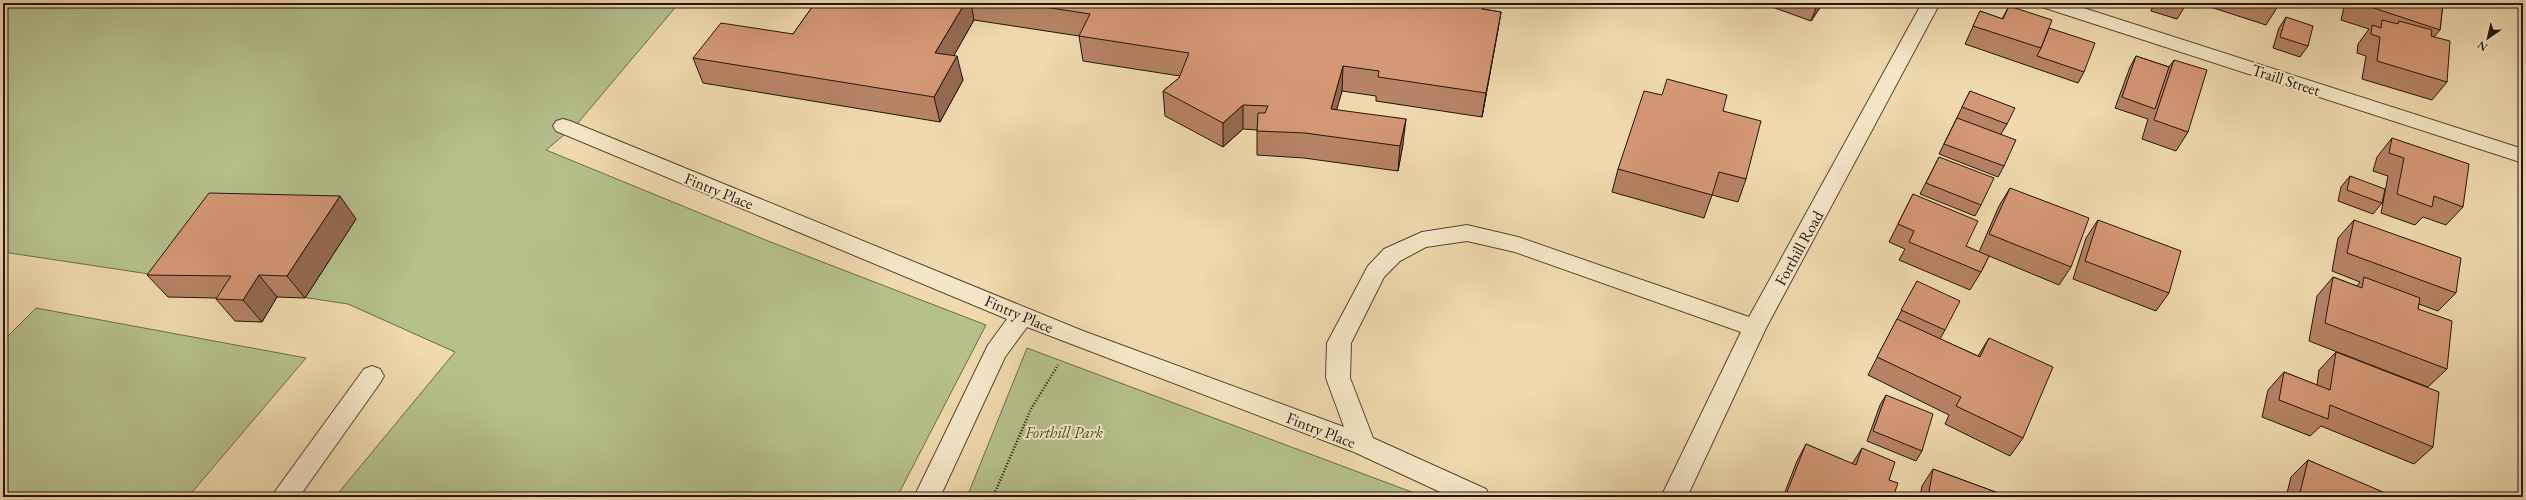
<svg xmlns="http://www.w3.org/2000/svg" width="2526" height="500" font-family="'EB Garamond',serif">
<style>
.green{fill:#b5c08c;stroke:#6c6b4e}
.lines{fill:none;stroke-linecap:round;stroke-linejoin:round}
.minor-casing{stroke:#554736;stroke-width:2}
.path{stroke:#22160f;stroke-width:2.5;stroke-dasharray:1 2;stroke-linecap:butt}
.minor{fill:#f4e7c9;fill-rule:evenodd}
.wall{fill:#b68364;stroke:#22160f}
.shaded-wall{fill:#946a51;stroke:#22160f}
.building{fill:#d49874;stroke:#22160f}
.labels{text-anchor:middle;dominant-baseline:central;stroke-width:4;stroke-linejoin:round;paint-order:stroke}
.street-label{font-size:16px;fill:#22160f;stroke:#f4e7c9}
.park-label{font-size:16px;font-style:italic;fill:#4e4934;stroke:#f4e7c9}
</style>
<rect width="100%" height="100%" fill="#eedaac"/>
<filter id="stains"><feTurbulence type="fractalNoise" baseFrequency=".005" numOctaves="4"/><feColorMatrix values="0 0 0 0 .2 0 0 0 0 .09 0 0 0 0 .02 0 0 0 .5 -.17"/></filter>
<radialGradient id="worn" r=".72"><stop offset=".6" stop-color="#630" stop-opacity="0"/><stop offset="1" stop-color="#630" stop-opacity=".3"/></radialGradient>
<path class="green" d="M3 3H679L577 124 546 150 768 241 986 325 897 497H335L455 352 348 304 3 252Z
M36 308 306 358 188 497H3V341Z
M1027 348 1425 497H967Z"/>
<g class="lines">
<defs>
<path id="minor" d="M1922 3H1940L1766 328 1687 497H1661L1741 332 1515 252 1467 241 1426 247 1400 261 1384 277 1351 343 1350 378 1373 438 1486 489 1490 497H1451L1354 452 1027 327 1005 357 940 497H914L988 345 1007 319 556 131 553 126 556 121 563 119 570 121 1083 331 1344 427 1326 378 1327 343 1368 266 1384 249 1422 232 1467 225 1518 237 1749 317Z
M2040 3H2068L2523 149V163L2042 7Z
M372 366 380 369 384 376 380 383 299 497H271L364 369Z"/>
</defs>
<use href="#minor" class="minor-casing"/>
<path class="path" d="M993 497 1031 409 1058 365"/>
<use href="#minor" class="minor"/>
</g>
<path class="wall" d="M815 3H1484L1483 9 1501 12 1482 117 1376 101V96L1342 91 1336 110 1403 144 1398 171 1304 158 1257 155V130L1243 129 1223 147 1165 116 1163 91 1179 78 1180 76 1083 61 1079 36 974 20 954 55 963 80 940 122 703 83 693 58 793 34Z
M1761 3H1823L1811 21Z
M2154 3H2187L2177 19 2151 11Z
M2198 3H2279L2278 6 2266 25Z
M2345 3H2443L2440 30 2434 37 2447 82 2432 100 2362 79 2366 56 2357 53 2358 44 2369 29 2341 20Z
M2009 6 2049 28 2084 72 2078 83 1965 44 1980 11 2002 19Z
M2286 17 2308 46 2300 57 2273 48 2279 28Z
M2136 56 2169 67 2174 60 2188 132 2176 151 2142 139 2148 119 2115 108 2130 67Z
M1970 91 2007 124 2001 134 2004 166 1998 177 1939 154Z
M1723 111 1746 179 1738 202 1712 195 1704 218 1612 192 1618 169Z
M2392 138 2463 207 2446 225 2423 217 2415 225 2381 213 2388 176 2373 171 2377 157Z
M1939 157 1981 205 1975 216 1920 194Z
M2350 176 2382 203 2373 214 2338 201 2341 187Z
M2010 188 2071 267 2059 285 1989 256 1981 272 1970 290 1899 260 1905 249 1889 242 1913 194 1966 246 1979 252 1999 206Z
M356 219 305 298 277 297 262 322 235 321 216 299V298L168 297 147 275Z
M2098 220 2169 293 2156 311 2073 279 2086 238Z
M2354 220 2456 293 2438 311 2419 304 2418 309 2447 369 2428 387 2309 341 2317 296 2333 277 2357 286 2360 282 2332 271 2338 238Z
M1917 281 1945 330 1940 339 1978 356 1989 338 2023 438 2010 456 1945 424 1949 415 1868 375 1896 321Z
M2336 352 2433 447 2414 464 2321 426 2310 436 2262 417 2268 390 2284 372 2317 385 2319 370Z
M1886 395 1922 451 1916 461 1867 441 1880 405Z
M1806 444 1852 464 1862 448 1889 480 1893 497H1783L1797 461Z
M2308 460 2389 497H2286L2291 477Z
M1933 469 2009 497H1920L1922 486Z"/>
<path class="shaded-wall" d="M965 3H971L974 20 941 78 935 53Z
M1483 3H1484L1478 34Z
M1818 3H1823L1811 21Z
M1501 12 1497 36 1482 117 1486 93Z
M957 56 963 80 940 122 934 97Z
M1343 66 1342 91 1330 134 1331 109Z
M1243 105V129L1223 147V123Z
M1406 119 1403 144 1398 171 1400 146Z
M340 196 356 219 305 298 287 276Z
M259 275 277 297 262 322 243 300Z"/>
<path class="building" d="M815 3H965L935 53 957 56 934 97 693 58 721 23 793 34Z
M1018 3H1483L1482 9 1501 12 1486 93 1378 77 1379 71 1343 66 1331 109 1406 119 1400 146 1305 133 1257 131 1258 113H1265L1268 106 1243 105 1223 123 1163 91 1179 78 1189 53 1079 36 1090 14Z
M2268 3H2279L2278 6Z
M2359 3H2443L2440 30Z
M2009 6 2052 20 2041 48 1973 26 1980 11 2003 19Z
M2286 17 2313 26 2308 46 2280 37Z
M2382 20 2398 24 2399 21 2432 30 2431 36 2450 41 2447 82 2377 61 2380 37 2371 34 2372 25 2381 28Z
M2049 28 2095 43 2084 72 2037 56 2041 48Z
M2136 56 2169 67 2155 109 2122 97Z
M2174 60 2207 70 2188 132 2154 120Z
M1667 79 1727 95 1723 111 1761 121 1746 179 1719 172 1712 195 1618 169 1644 91 1662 95Z
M1970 91 2015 108 2007 124 1962 107Z
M1957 118 2016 140 2004 166 1944 144Z
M2392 138 2469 164 2463 207 2434 196 2432 207 2397 194 2404 158 2389 153Z
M1939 157 1994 178 1981 205 1926 183Z
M2350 176 2385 189 2382 203 2347 190Z
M2010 188 2089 218 2071 267 1989 234Z
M209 193 340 196 287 276 259 275 243 300 216 299 231 276 147 275Z
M1913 194 1978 221 1966 246 1989 256 1981 272 1909 242 1914 231 1898 224Z
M2098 220 2181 251 2169 293 2085 261Z
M2354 220 2461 258 2456 293 2347 253Z
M2333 277 2362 288 2364 277 2420 298 2418 309 2452 321 2447 369 2325 323Z
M1917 281 1960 301 1945 330 1901 310Z
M1897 319 1980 357 1989 338 2053 367 2023 438 1956 406 1961 397 1877 357Z
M2336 352 2439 392 2433 447 2330 405 2328 419 2279 400 2284 372 2330 390Z
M1886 395 1933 414 1922 451 1873 431Z
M1806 444 1856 465 1862 448 1895 462 1889 480 1898 483 1893 497H1785Z
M2308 460 2390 495 2389 497H2299Z
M1933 469 2009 497H1928Z"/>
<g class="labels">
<g class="street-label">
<text transform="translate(2286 80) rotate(18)">Traill Street</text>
<text transform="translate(719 191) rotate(22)">Fintry Place</text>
<text transform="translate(1799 248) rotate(-61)">Forthill Road</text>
<text transform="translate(1019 314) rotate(23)">Fintry Place</text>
<text transform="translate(1321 430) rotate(21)">Fintry Place</text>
</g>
<g class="park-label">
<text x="1064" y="432">Forthill Park</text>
</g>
</g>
<rect width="2526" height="500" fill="none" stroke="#eedaac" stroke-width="16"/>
<rect x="4" y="4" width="2518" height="492" fill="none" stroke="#22160f" stroke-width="2"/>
<rect x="8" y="8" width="2510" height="484" fill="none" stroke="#22160f"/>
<g transform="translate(2488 38) rotate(214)" stroke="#f4e7c9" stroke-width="3" paint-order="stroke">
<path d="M0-3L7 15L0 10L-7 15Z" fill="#22160f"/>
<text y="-6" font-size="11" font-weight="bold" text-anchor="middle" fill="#22160f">N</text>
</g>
<rect width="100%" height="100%" filter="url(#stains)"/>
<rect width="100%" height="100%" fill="url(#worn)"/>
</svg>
